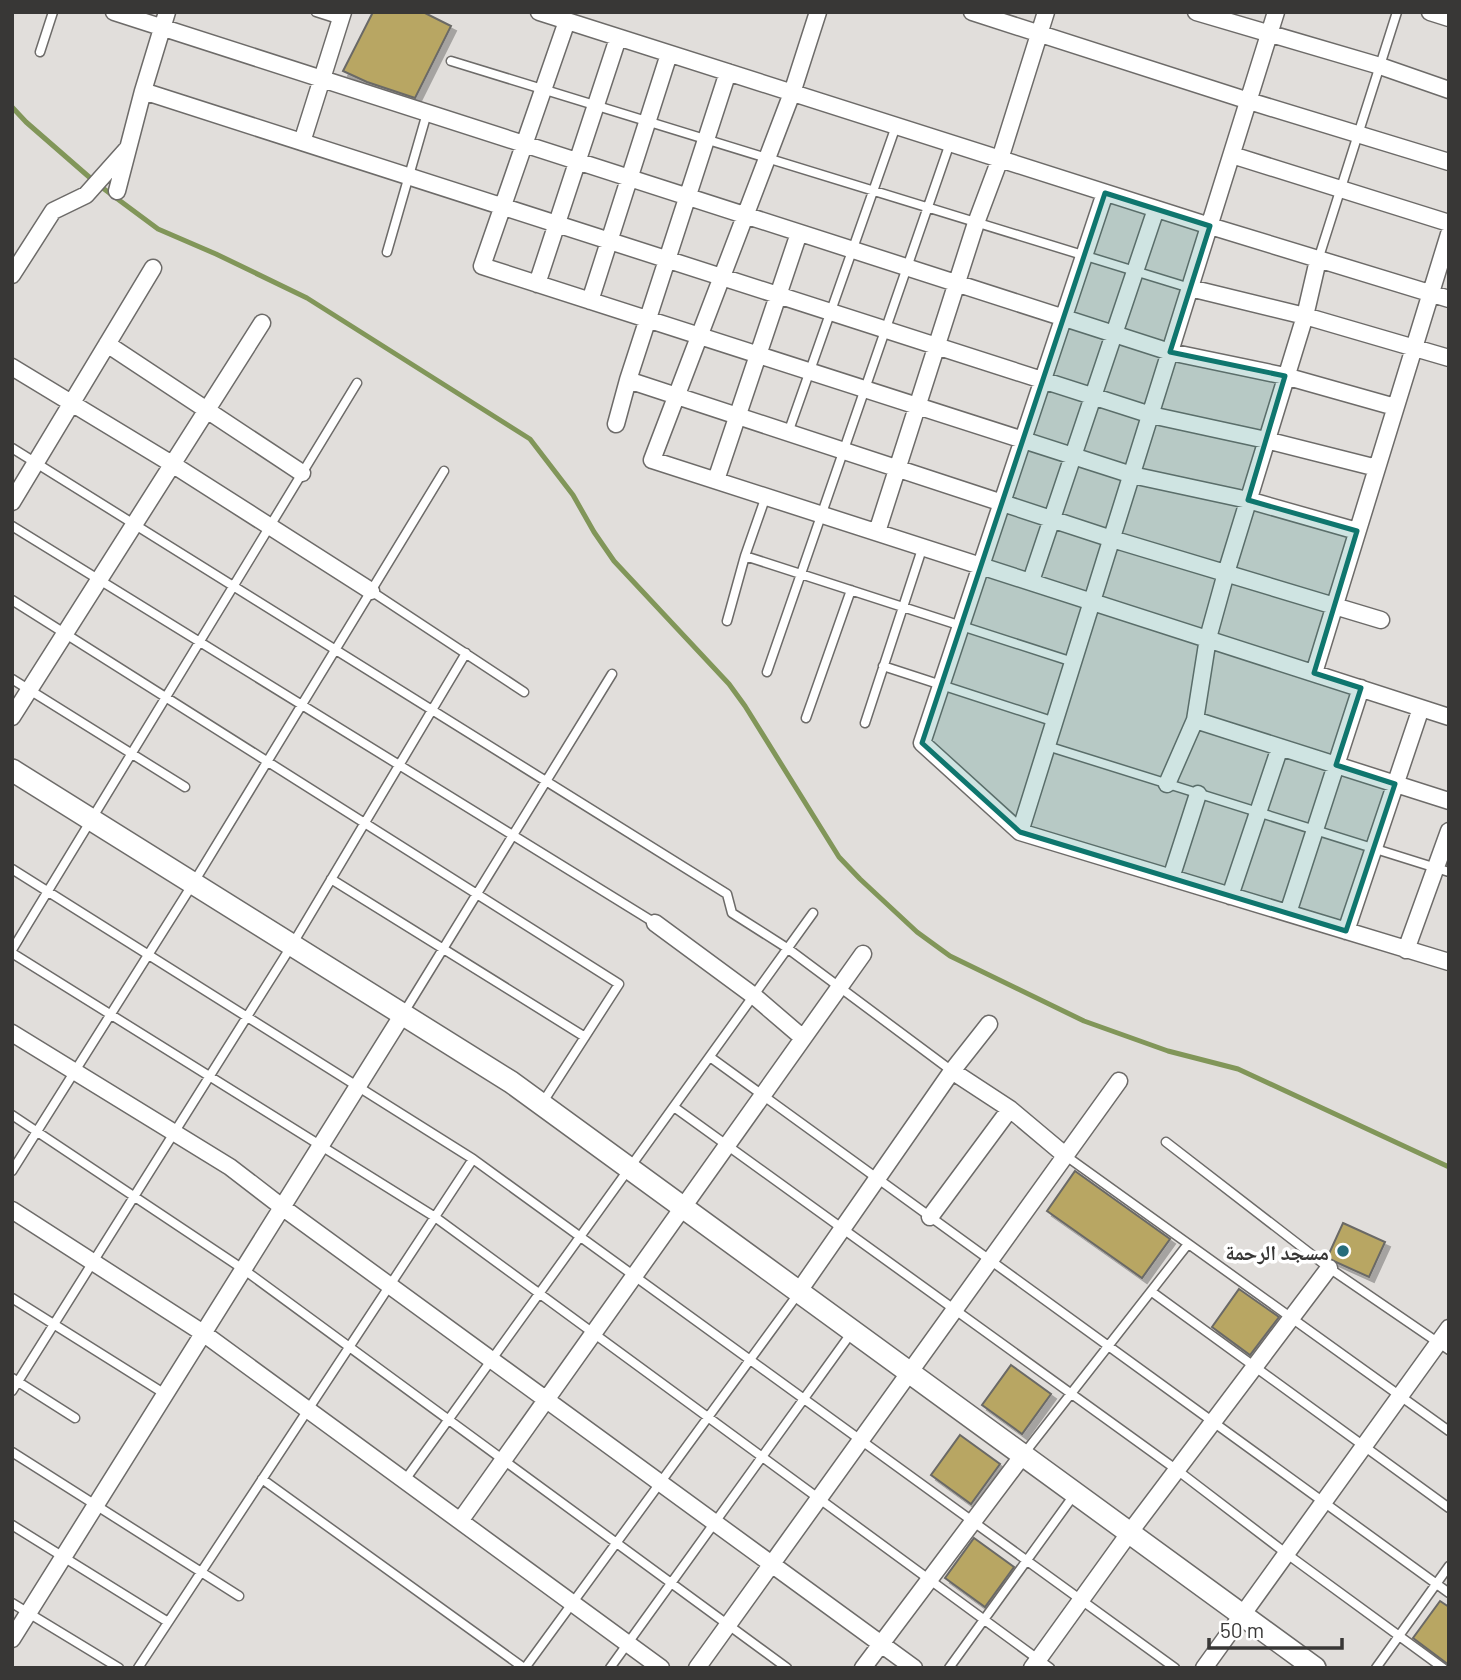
<svg xmlns="http://www.w3.org/2000/svg" width="1461" height="1680" font-family="Barlow,'Noto Naskh Arabic',sans-serif">
<style>
.lines{fill:none;stroke-linecap:round;stroke-linejoin:round}
.stream{stroke:#819659;stroke-width:5}
.building{fill:#b8a664;stroke:#6a6966;stroke-width:2;filter:url(#shadow)}
.lane-casing{stroke:#6d6b69;stroke-width:11}
.street-casing{stroke:#6d6b69;stroke-width:19}
.secondary-casing{stroke:#6d6b69;stroke-width:24}
.lane{stroke:#fff;stroke-width:8}
.street{stroke:#fff;stroke-width:16}
.secondary{stroke:#fff;stroke-width:21}
.marked{fill:#0f766e;fill-opacity:0.2;stroke:#0f766e;stroke-width:5;stroke-linejoin:round}
.poi-dot{fill:#266c7b;stroke:#fff;stroke-width:2.5}
.labels{text-anchor:middle;dominant-baseline:central;stroke-width:7;stroke-linejoin:round;paint-order:stroke}
.poi-label{font-size:21px;font-weight:bold;fill:#383736;stroke:#fff;text-anchor:end}
</style>
<defs>
<filter id="shadow"><feDropShadow dx="5" dy="5" stdDeviation="0" flood-color="#0004"/></filter>
</defs>
<rect width="100%" height="100%" fill="#e1dedb"/>
<g class="lines">
<path class="stream" d="M12 107 26 122 96 183 158 229 216 254 307 298 530 439 573 495 594 532 614 561 729 684 745 706 839 857 860 879 917 932 950 956 1084 1021 1168 1051 1238 1069 1449 1167"/>
</g>
<path class="building" d="M373 12H423L451 26 415 98 367 82 343 71Z
M1075 1171 1170 1239 1142 1278 1047 1211Z
M1343 1223 1385 1242 1369 1277 1327 1258Z
M1239 1289 1279 1317 1250 1355 1212 1327Z
M1011 1365 1051 1394 1022 1434 982 1405Z
M960 1435 1000 1464 971 1504 931 1475Z
M974 1538 1014 1567 985 1607 945 1578Z
M1440 1601 1449 1607V1665L1413 1638Z"/>
<g class="lines">
<defs>
<path id="lane" d="M316 12 341 20
M40 52 53 12
M451 61 1190 288
M387 252 427 113
M1318 260 1397 12
M788 433 896 126
M12 448 727 894 732 913 787 948 952 1071
M12 526 655 923
M745 556 1073 662
M371 591 524 692
M12 600 619 984 543 1102
M727 621 745 556 766 496
M883 666 1055 722
M767 672 950 143
M12 679 185 787
M806 718 851 590
M865 723 923 546
M1047 746 1449 872
M12 869 473 1159 1175 1668
M331 879 585 1037
M12 950 357 383
M12 953 435 1217 1050 1668
M403 1014 612 674
M710 1057 1449 1593
M674 1107 1177 1470 1287 1554 1443 1668
M12 1115 243 1269 787 1668
M1166 1142 1329 1268 1449 1350
M1066 1156 1449 1431
M12 1171 194 882 444 471
M1152 1292 1449 1508
M12 1298 165 1394
M12 1378 75 1418
M12 1391 292 945 466 653
M12 1452 239 1596
M1023 1455 1188 1244
M262 1479 524 1668
M405 1480 813 913
M12 1525 168 1622
M12 1603 119 1668
M138 1668 473 1159
M525 1668 798 1294
M610 1668 852 1332
M949 1668 1074 1495
M1376 1668 1449 1566"/>
<path id="street" d="M114 12 1170 352 1285 376 1395 407
M539 12 1210 226 1449 299
M818 12 792 93 652 460 1449 717
M972 12 1249 101 1449 162
M1196 12 1380 66 1449 90
M1430 12 1449 18
M567 21 482 266 1132 475 1248 500 1357 531
M143 91 1151 415 1266 440 1377 468
M302 142 343 12
M1232 155 1449 223
M117 191 143 91 167 12
M1105 193 922 743 1020 832 1449 962
M12 275 53 211 86 195 127 149
M537 284 618 38
M1190 288 1305 316 1449 358
M590 301 669 54
M107 344 302 473
M12 367 172 464 371 591
M628 380 1112 539 1381 620
M616 424 628 380 728 72
M716 480 799 233
M12 502 153 268
M877 532 976 223 1000 159 1046 12
M1031 581 1156 209
M1314 673 1449 234
M12 717 262 323
M1195 720 1449 801
M1167 784 1195 720 1208 638 1226 573 1305 316 1318 260
M1020 832 1276 12
M1171 878 1198 794
M1230 896 1280 747
M1288 913 1361 688
M655 923 754 996 803 1038
M1346 931 1421 708
M1406 950 1449 831
M12 1033 230 1167 282 1207 914 1668
M952 1071 1010 1109 1066 1156
M12 1210 203 1333 661 1668
M930 1217 1010 1109
M799 1291 952 1071 989 1024
M460 1521 863 954
M12 1639 403 1014
M697 1668 1119 1081
M863 1668 1023 1455
M1032 1668 1130 1532 1329 1268
M1204 1668 1449 1328"/>
<path id="secondary" d="M12 770 511 1082 1315 1668"/>
</defs>
<use href="#lane" class="lane-casing"/>
<use href="#street" class="street-casing"/>
<use href="#secondary" class="secondary-casing"/>
<use href="#lane" class="lane"/>
<use href="#street" class="street"/>
<use href="#secondary" class="secondary"/>
</g>
<path class="marked" d="M1105 193 1210 226 1170 352 1285 376 1248 500 1357 531 1314 673 1361 688 1336 765 1395 784 1346 931 1020 832 922 743Z"/>
<circle class="poi-dot" cx="1343" cy="1251" r="7"/>
<g class="labels">
<g class="poi-label">
<text x="1329" y="1251">مسجد الرحمة</text>
</g>
</g>
<rect width="1461" height="1680" fill="none" stroke="#383736" stroke-width="28"/>
<path d="M1209 1638v10h133v-10" fill="none" stroke="#383736" stroke-width="3.5"/>
<text x="1220" y="1638" font-size="21" fill="#383736" stroke="#ffffff" stroke-width="5" paint-order="stroke">50 m</text>
</svg>
